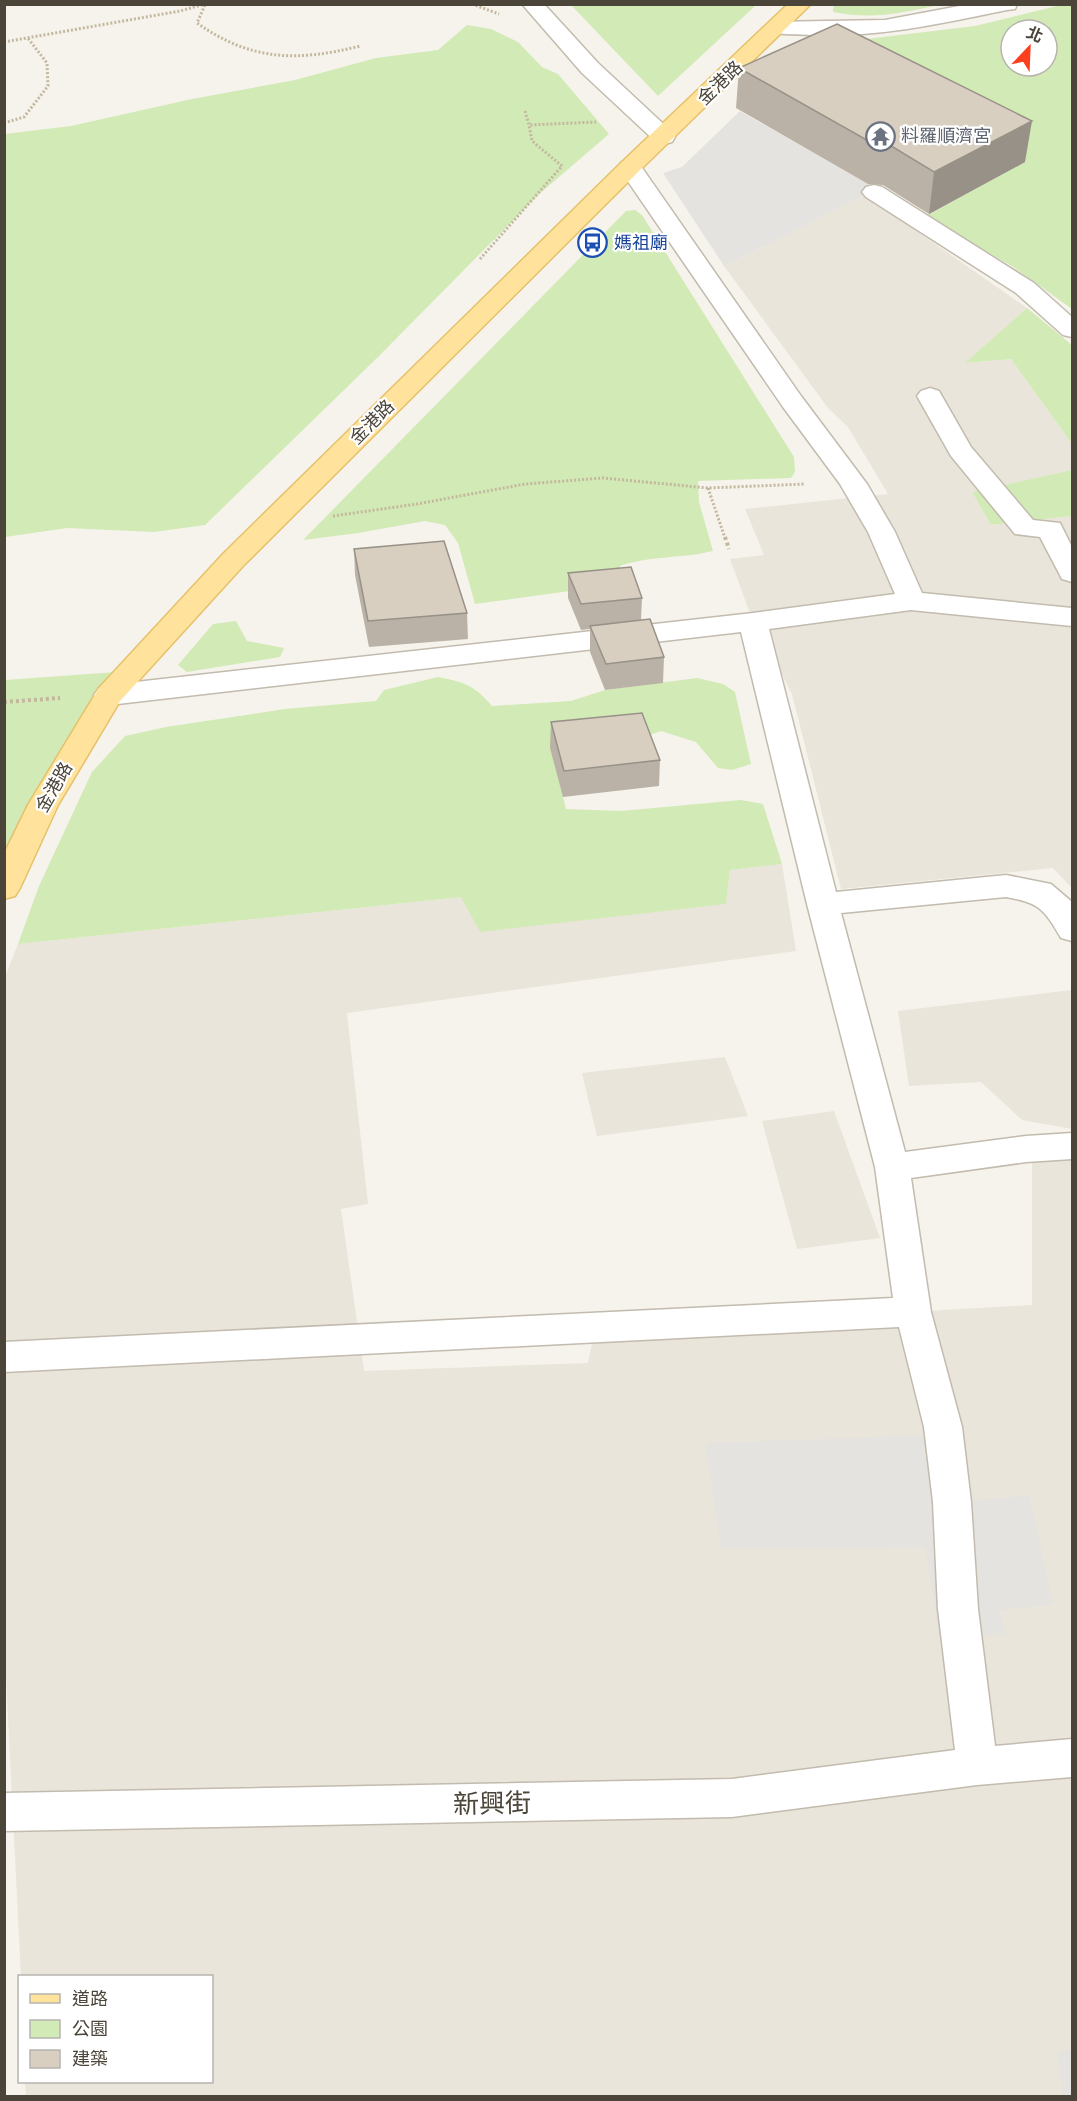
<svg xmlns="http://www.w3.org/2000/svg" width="1077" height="2101" font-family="'Varela Round','Noto Sans TC',sans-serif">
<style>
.residential{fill:#eae5da}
.green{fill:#d2eab5;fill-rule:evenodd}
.parking{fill:#e5e3e0}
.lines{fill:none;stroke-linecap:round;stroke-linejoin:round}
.minor-casing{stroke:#c2bbae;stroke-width:3}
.major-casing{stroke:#e6c16a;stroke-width:3}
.path-far1{stroke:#c4b79f;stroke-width:3;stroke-dasharray:2 2;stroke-linecap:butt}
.path{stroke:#c4b79f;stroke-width:4;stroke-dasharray:3 3;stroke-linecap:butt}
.minor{fill:#fff;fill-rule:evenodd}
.major{fill:#ffe39c;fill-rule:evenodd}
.wall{fill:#bab2a6}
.shaded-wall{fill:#979187}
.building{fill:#d8cfc1;stroke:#979187;stroke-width:1.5}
.labels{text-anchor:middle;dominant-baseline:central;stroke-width:4.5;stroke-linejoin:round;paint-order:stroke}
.far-street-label{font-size:18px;fill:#4b4439;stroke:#fff}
.far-worship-label{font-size:18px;fill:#5b616d;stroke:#fff;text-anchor:start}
.far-transit-label{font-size:18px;fill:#164399;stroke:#fff;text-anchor:start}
.near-street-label{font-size:26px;fill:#4b4439;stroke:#fff}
</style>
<rect width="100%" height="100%" fill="#f6f3ec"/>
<path class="residential" d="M865 195 1027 308 966 363 1011 359 1072 444V470L972 492 991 525 1072 516V888L1053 868 841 889 792 694 748 608 730 559 764 555 745 509 888 494 848 427 828 408 724 266Z
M782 864 796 951 347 1013 368 1204 341 1209 364 1371 588 1363 593 1339 942 1310 1032 1305V1161L1072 1160V2096H26L25 2082H212V1976H21L4 1639V979L18 944 461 897 726 903 730 870Z
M1072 990V1129L1022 1120 981 1082 909 1086 898 1011Z
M725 1057 748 1116 597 1136 582 1073Z
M834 1111 880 1238 797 1249 762 1121Z"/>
<path class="green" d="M834 4H939V5C901 13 872 20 833 12Z
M571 5H756L658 96Z
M1061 5H1072V309L1015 268 926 216 1025 162 791 48 975 26ZM1011 30H1047V66H1011Z
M467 25 491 29 518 42 542 67 558 74 609 134 538 195 379 356 205 525 154 532 67 528 5 537V134L71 126 192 99 295 80 376 58 438 50Z
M635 210 642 215 794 457 795 472 791 478 698 481 699 502 713 551C681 559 652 555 620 566L621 584 475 604 458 543 445 525 425 521 358 533 303 540 626 211Z
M1027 308 1072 345V444L1011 359 965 363Z
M1072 470V516L991 525 972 492Z
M236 621 247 641 284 648 280 657 187 672 178 665 213 624Z
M131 671 5 888V680Z
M438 677C464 682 474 685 492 706L571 701 605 690 697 678 723 684 735 692 751 764 732 770 718 768 696 742 661 731 641 738 551 748 566 809 621 811 741 800 763 804 782 864 730 870 726 904 480 932 461 897 18 944 39 886 92 772 125 736 166 727 285 709 376 701 384 690Z"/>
<path class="parking" d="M740 111 877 189 724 266 663 173 682 167Z
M943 1435 952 1501 1030 1496 1053 1605 1000 1610 1005 1634 940 1641 925 1547 721 1549 705 1443Z
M1072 2049V2096H1063L1057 2052Z"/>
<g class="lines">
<defs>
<path id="minor" d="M522 4H544L598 63 672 132 675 137 672 142 664 144 656 142 582 73Z
M970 4H1017L1015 9 1007 10C942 23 878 38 811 35 798 34 784 35 770 32L767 27 770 22 885 20Z
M630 160 638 162 801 396 867 484 895 532 922 593 1072 608V626L911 610 769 629 836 892 1006 875 1051 884 1072 902V941L1061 938C1044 909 1040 903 1006 897L841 913 905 1152 1026 1136 1072 1133V1159L1026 1162 911 1178 931 1312 962 1427 971 1502 978 1609 995 1746 1072 1739V1777L977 1785 732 1817 4 1831V1793L732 1779 955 1750 938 1609 933 1502 924 1427 899 1327 4 1372V1342L893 1298 875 1167 807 904 741 632 109 705 99 702 94 695 99 688 109 685 753 613 895 594 868 532 840 484 783 407 618 167 622 162Z
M874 185 882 187 1034 283 1072 317V337L1063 335 1016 293 866 197 862 192 866 187Z
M930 388 939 391 971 447 1033 520 1060 523 1072 547V582L1062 579 1040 537 1015 534 951 456 917 396 921 391Z"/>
<path id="major" d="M788 4H811L638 172 243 566 120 701 58 805 20 888 15 896 4 899V854L28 805 99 688 223 554 622 162Z"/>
</defs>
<use href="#minor" class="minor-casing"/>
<use href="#major" class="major-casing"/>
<path class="path-far1" d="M472 4 499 14
M205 5 197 23C251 61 297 62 360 46
M4 42 180 11 205 4
M525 111 529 125 596 122
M4 123 24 117 48 86 47 63 27 37
M480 259 562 166 532 141 529 125
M708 488 725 538
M333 516 417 504 525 484 603 478 708 488 805 484"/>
<path class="path" d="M725 537 729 549
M4 702 60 698"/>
<use href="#minor" class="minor"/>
<use href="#major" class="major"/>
</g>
<path class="wall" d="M739 68 1025 162 929 214 883 185 868 184 736 108Z
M354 549 467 613 468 639 369 647 355 575Z
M568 573 642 598 641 620 664 657 663 683 605 690 590 652V629L581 630 568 598Z
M551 722 660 760 659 786 563 797 550 748Z"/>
<path class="shaded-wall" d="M1032 121 1025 162 929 214 934 172Z"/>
<path class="building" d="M837 24 1032 121 934 172 888 144 872 143 739 68Z
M444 541 467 613 368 621 354 549Z
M631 567 642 598 581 604 568 573Z
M650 619 664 657 606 664 590 626Z
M642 713 660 760 564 771 551 722Z"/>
<defs>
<symbol id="temple-ring" viewBox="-11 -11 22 22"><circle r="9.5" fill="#fff" stroke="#6b7280" stroke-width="1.5"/><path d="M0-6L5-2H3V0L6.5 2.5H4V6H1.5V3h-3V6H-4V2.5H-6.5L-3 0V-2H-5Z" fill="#6b7280"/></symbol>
<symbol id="bus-ring" viewBox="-11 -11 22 22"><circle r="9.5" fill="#fff" stroke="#1a4fb4" stroke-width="1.5"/><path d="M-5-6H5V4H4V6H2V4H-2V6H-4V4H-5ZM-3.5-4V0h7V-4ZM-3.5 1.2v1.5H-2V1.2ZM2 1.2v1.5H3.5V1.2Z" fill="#1a4fb4"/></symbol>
</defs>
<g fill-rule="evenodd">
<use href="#temple-ring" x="864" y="120" width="33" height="33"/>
<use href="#bus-ring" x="576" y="226" width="33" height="33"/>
</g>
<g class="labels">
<g class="far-street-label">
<text transform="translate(720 83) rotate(-44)">金港路</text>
<text transform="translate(372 422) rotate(-45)">金港路</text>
<text transform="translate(54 787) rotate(-60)">金港路</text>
</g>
<g class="far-worship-label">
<text x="901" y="136">料羅順濟宮</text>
</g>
<g class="far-transit-label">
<text x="614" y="243">媽祖廟</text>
</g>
<g class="near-street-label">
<text transform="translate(492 1804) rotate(-1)">新興街</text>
</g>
</g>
<rect width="1077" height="2101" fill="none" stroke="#4b4439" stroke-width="12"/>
<rect x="18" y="1975" width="195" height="108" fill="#ffffff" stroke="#b7b4b0" stroke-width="1.5"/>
<rect x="30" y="1994" width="30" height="9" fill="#ffe39c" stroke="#b7b4b0" stroke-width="1.5"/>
<text x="72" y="2005" font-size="18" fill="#4b4439">道路</text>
<rect x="30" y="2020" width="30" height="18" fill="#d2eab5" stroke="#b7b4b0" stroke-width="1.5"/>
<text x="72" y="2035" font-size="18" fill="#4b4439">公園</text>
<rect x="30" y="2050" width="30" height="18" fill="#d8cfc1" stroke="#b7b4b0" stroke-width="1.5"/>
<text x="72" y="2065" font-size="18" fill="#4b4439">建築</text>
<g transform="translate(1029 48) rotate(23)"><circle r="28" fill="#ffffff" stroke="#b7b4b0" stroke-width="1.5"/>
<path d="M0-4.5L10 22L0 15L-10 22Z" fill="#fc3f1d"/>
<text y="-9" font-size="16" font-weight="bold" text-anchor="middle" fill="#4b4439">北</text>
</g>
</svg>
